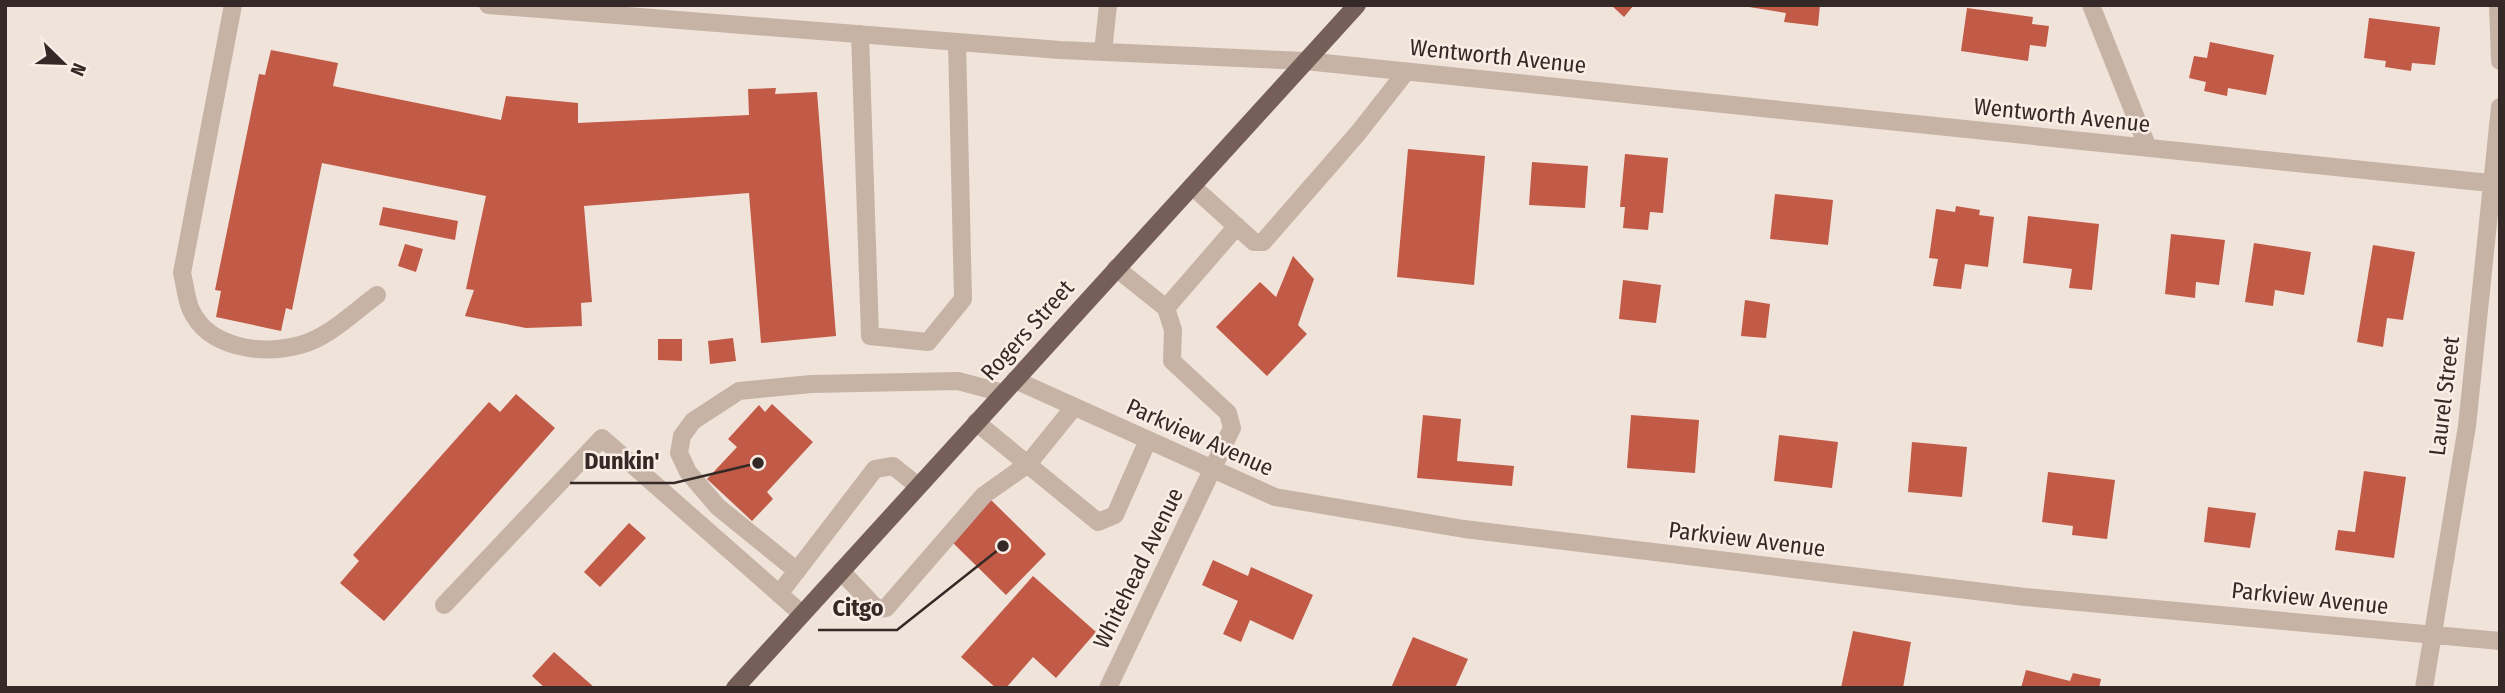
<svg xmlns="http://www.w3.org/2000/svg" width="2505" height="693" font-family="'Fira Sans Condensed',sans-serif">
<style>
.building{fill:#c15a46}
.lines{fill:none;stroke-linecap:round;stroke-linejoin:round}
.minor{stroke:#c7b2a6;stroke-width:18}
.major{stroke:#755f58;stroke-width:18}
.labels{text-anchor:middle;dominant-baseline:central;stroke-width:5;stroke-linejoin:round;paint-order:stroke}
.street-label{font-size:23px;fill:#342926;stroke:#f8eee5}
.leader{fill:none;stroke:#342926;stroke-width:2.5}
.callout-dot{fill:#342926;stroke:#f8eee5;stroke-width:2.5}
.callout-label{font-size:24px;text-anchor:middle;font-weight:bold;fill:#342926;stroke:#f8eee5;stroke-width:5;stroke-linejoin:round;paint-order:stroke}
</style>
<rect width="100%" height="100%" fill="#f0e3d9"/>
<path class="building" d="M1611 5H1634L1624 17Z
M1737 5H1820L1818 26 1784 22 1786 13Z
M1967 8 2033 17 2032 24 2049 26 2046 47 2030 45 2028 61 1961 51Z
M2369 18 2440 27 2435 65 2412 63 2411 71 2385 67 2386 61 2364 58Z
M2210 42 2274 55 2266 95 2228 88 2227 96 2204 91 2206 82 2189 78 2194 56 2207 58Z
M271 50 338 63 333 86 501 120 506 96 578 103V123L749 115 748 89 776 88 775 94 817 92 836 336 761 343 749 193 584 206 592 302 581 303 582 326 526 328 465 316 474 290 466 289 486 196 322 163 292 310 286 308 281 331 216 317 221 291 215 290 259 74 265 75Z
M1408 149 1485 156 1474 285 1397 277Z
M1625 154 1668 158 1663 213 1650 212 1648 230 1623 228 1625 207H1620Z
M1532 162 1588 166 1585 208 1529 205Z
M1775 194 1833 200 1828 245 1770 239Z
M1956 206 1980 210 1979 215 1994 217 1988 267 1965 264 1961 289 1933 286 1938 259 1929 258 1936 209 1955 212Z
M383 207 458 221 455 240 379 225Z
M2028 216 2099 224 2092 290 2069 288 2072 269 2023 263Z
M2171 234 2225 240 2219 285 2196 282 2195 298 2165 294Z
M2254 243 2311 252 2304 295 2275 290 2273 306 2245 302Z
M405 244 423 249 416 272 398 266Z
M2373 245 2415 252 2403 320 2387 318 2383 347 2357 342Z
M1293 256 1314 279 1298 325 1307 334 1267 376 1216 327 1260 282 1276 297Z
M1623 280 1661 285 1656 323 1619 319Z
M1745 300 1770 304 1766 338 1741 336Z
M733 338 736 361 710 364 708 341Z
M658 339H682V361L658 360Z
M516 394 555 428 384 621 340 583 359 561 353 555 489 402 500 412Z
M772 404 813 442 767 492 773 499 752 521 707 479 737 447 728 439 759 405 765 412Z
M1423 415 1461 419 1457 461 1514 466 1512 486 1417 478Z
M1631 415 1699 420 1695 473 1627 468Z
M1779 435 1838 442 1832 488 1774 481Z
M1912 442 1967 447 1962 497 1908 492Z
M2364 471 2406 477 2394 558 2335 550 2338 530 2355 532Z
M2048 472 2115 480 2107 539 2072 535 2073 526 2042 522Z
M991 500 1046 554 1006 595 950 540Z
M2208 507 2256 513 2250 548 2204 542Z
M629 523 646 538 600 587 584 572Z
M1213 560 1248 576 1251 567 1313 595 1293 640 1250 620 1241 642 1223 634 1238 601 1202 585Z
M1033 576 1096 632 1056 678 1033 657 1006 688H996L961 657Z
M1853 631 1911 642 1903 688H1841Z
M1413 637 1468 659 1455 688H1391Z
M554 652 595 688H545L532 676Z
M2026 670 2070 681 2073 673 2101 679 2099 688H2021Z"/>
<g class="lines">
<path class="minor" d="M233 5 182 273C185 284 186 299 191 310 209 349 263 355 300 345 328 338 354 312 377 295
M488 5 1060 50 1305 61 2500 184
M2091 5 2148 148
M2498 5 2500 61
M860 34 870 336 928 342 963 299 957 42
M1103 52 1108 5
M1192 186 1254 242H1263L1358 133 1406 72
M1116 268 1166 308 1237 226
M1015 380 1275 497 1464 529 2025 597 2500 641
M976 422 1098 522 1115 515 1148 440
M797 571 718 507 688 472 679 453 682 436 693 421 739 391 811 384 958 381 1003 393
M841 571 877 609 886 608 984 495 1028 464 1074 407
M779 594 875 469 893 466 918 486
M444 605 602 438 802 614
M1108 688 1232 428 1228 413 1172 361 1173 330 1166 308
M2424 688 2467 426 2500 107"/>
<path class="major" d="M735 688 1357 5"/>
</g>
<g class="labels">
<g class="street-label">
<text transform="translate(1498 56) rotate(6)">Wentworth Avenue</text>
<text transform="translate(2062 115) rotate(6)">Wentworth Avenue</text>
<text transform="translate(1027 330) rotate(-48)">Rogers Street</text>
<text transform="translate(2444 396) rotate(-83)">Laurel Street</text>
<text transform="translate(1200 437) rotate(24)">Parkview Avenue</text>
<text transform="translate(1747 539) rotate(7)">Parkview Avenue</text>
<text transform="translate(1138 568) rotate(-64)">Whitehead Avenue</text>
<text transform="translate(2310 598) rotate(6)">Parkview Avenue</text>
</g>
</g>
<path class="leader" d="M758 463L674 483H570M1003 546L897 630H818"/>
<g class="callout-dot">
<circle cx="758" cy="463" r="7"/>
<circle cx="1003" cy="546" r="7"/>
</g>
<g class="callout-label">
<text x="622" y="469">Dunkin'</text>
<text x="858" y="616">Citgo</text>
</g>
<rect width="2505" height="693" fill="none" stroke="#342926" stroke-width="14"/>
<g transform="translate(63 63) rotate(113)" stroke="#f8eee5" stroke-width="5" paint-order="stroke">
<path d="M0-5L12 26L0 18L-12 26Z" fill="#342926"/>
<text y="-10" font-size="19" font-weight="bold" text-anchor="middle" fill="#342926">N</text>
</g>
</svg>
